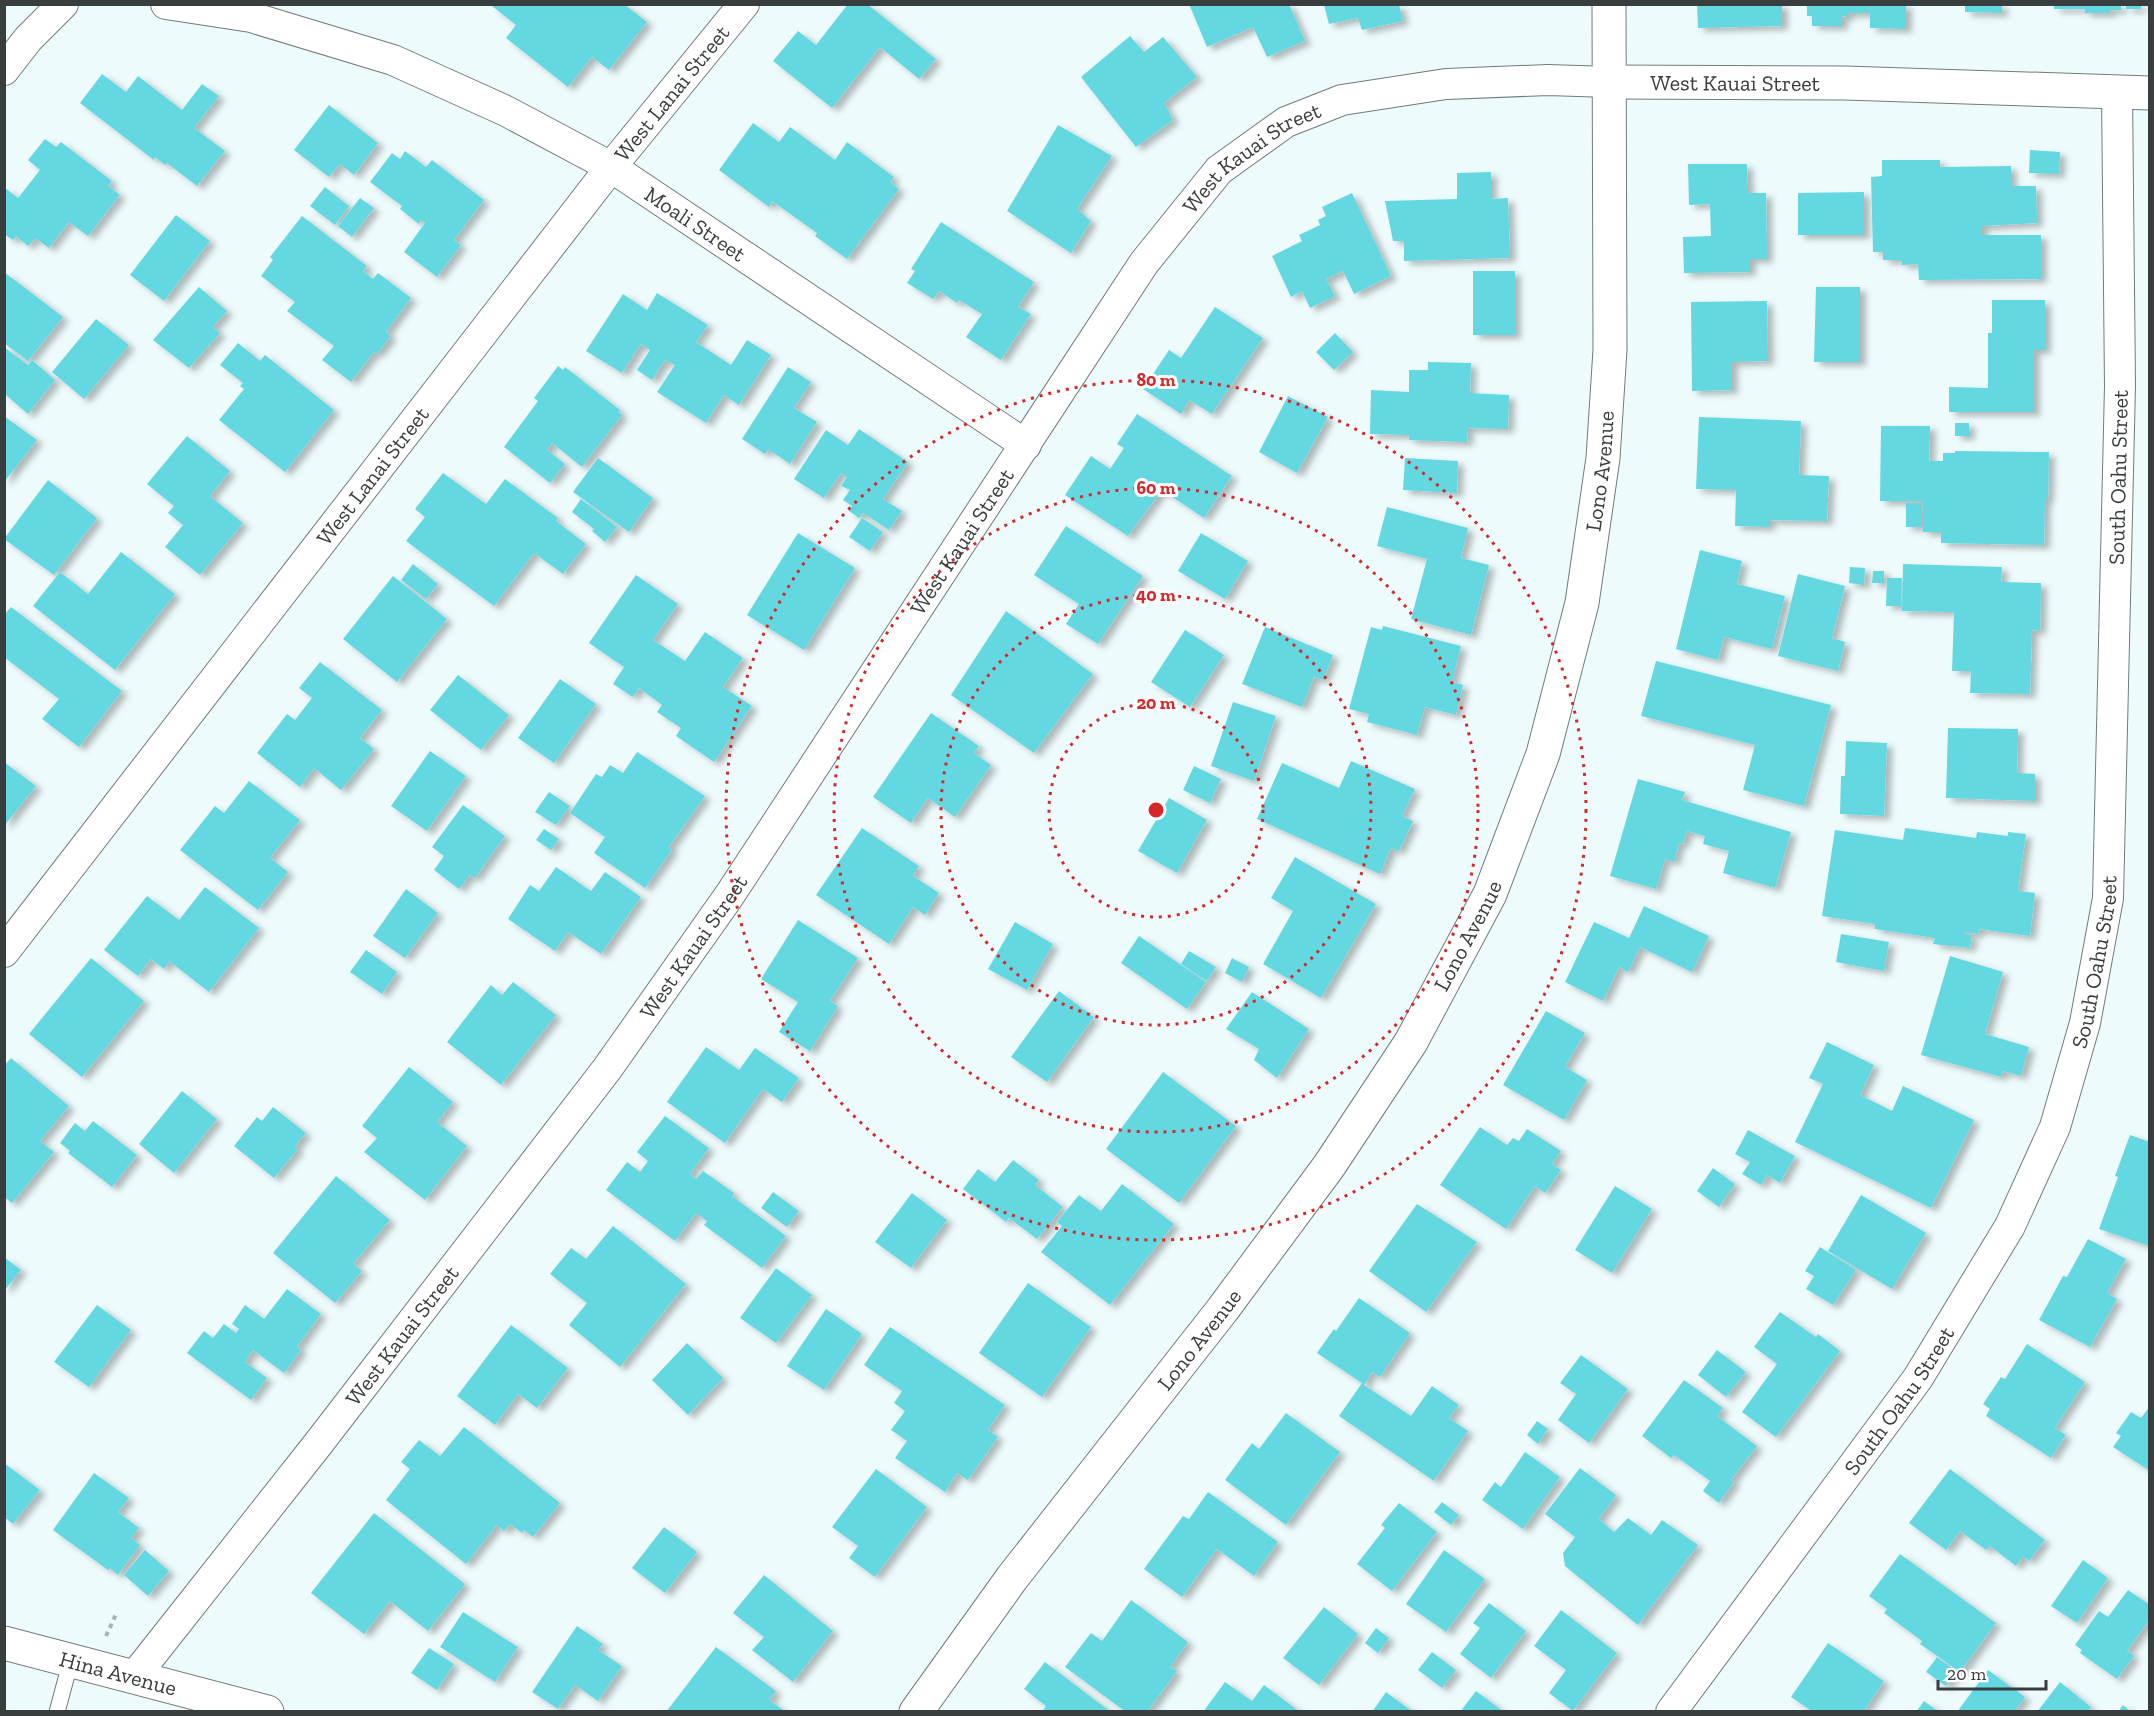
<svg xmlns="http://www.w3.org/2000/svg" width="2154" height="1716" font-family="'Zilla Slab',serif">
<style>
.building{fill:#63d8e1;filter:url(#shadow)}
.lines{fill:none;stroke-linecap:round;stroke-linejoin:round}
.lane-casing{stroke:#707c7c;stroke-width:17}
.street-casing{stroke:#707c7c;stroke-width:32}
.secondary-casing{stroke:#707c7c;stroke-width:35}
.path{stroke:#a9b3b4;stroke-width:4;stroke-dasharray:4.5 4.5;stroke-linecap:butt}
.lane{stroke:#fff;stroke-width:15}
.street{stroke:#fff;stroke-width:30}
.secondary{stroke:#fff;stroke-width:33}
.ring{fill:none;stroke:#d62828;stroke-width:3;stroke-dasharray:3 6}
.labels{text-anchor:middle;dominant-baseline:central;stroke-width:6;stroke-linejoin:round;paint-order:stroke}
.street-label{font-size:22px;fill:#383d3e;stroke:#fff}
.centre{fill:#d62828;stroke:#fff;stroke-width:3}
.ring-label{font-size:18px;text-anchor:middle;font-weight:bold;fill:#d62828;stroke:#fff;stroke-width:6;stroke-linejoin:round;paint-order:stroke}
</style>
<defs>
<filter id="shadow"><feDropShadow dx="6" dy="4" stdDeviation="3" flood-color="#0004"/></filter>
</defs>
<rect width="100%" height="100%" fill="#eefbfc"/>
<path class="building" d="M494 4H624L647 22 609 70 592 57 568 87 506 38 516 25 492 6Z
M848 4H867L936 59 919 79 880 47 832 108 773 61 798 31 816 45Z
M1189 4H1289L1305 41 1267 57 1253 27 1207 47Z
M1697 4H1782V26L1698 28Z
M1807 4H1906V29L1870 28V13H1848V17L1842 16V26H1812V16H1807Z
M1965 4H2002V13L1965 12Z
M2054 4H2121V10H2110V13H2085V9H2054Z
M2126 4H2141V9H2126Z
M1324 5H1399L1403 21 1362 30 1358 18 1329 24Z
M1130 36 1144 52 1163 37 1197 77 1164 103 1173 120 1136 147 1081 77Z
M102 74 126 92 138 76 182 110 202 84 219 96 194 128 225 151 197 186 167 163 165 165 155 157 154 160 80 103Z
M329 105 378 143 354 175 340 164 329 177 294 150Z
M753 123 779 142 790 127 835 160 847 142 894 177 890 182 899 189 847 259 815 236 817 233 772 201 769 207 719 170Z
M1058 125 1112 156 1077 209 1091 221 1071 253 1007 211Z
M45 139 56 147 61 142 112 181 108 186 120 195 88 236 69 222 49 248 35 238 28 246 16 236 13 240 4 234V187L18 198 40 170 28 160Z
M2030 150 2060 152 2059 174 2029 173Z
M405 151 426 167 432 160 484 200 454 240 461 245 437 277 404 252 425 223 421 220 419 224 400 209 402 206 370 182 392 153 400 159Z
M1882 160H1940V167L2011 166V186H2036L2037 223 1982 226V235H2041V279L1919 280 1918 264 1902 265V260H1883V252H1873L1871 177 1882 176Z
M1688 164H1747L1748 193H1766L1767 259H1750V272L1684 273 1683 237 1711 236 1710 204 1689 205Z
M1491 172V199L1508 198 1510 258 1404 261V241H1393L1385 201 1457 199V173Z
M325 187 349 206 335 225 310 206Z
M1864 192V235H1798V193Z
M1352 193 1391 276 1354 294 1343 271 1326 279 1335 296 1310 308 1302 291 1291 297 1272 256 1302 241 1299 235 1320 225 1318 220 1326 216 1322 207Z
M360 198 374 208 352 237 338 226Z
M176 215 210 241 164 301 130 275Z
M302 216 367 266 363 271 373 279 378 273 411 298 386 332 391 336 377 354 374 352 351 382 322 360 334 346 287 311 295 302 261 276 273 260 270 257Z
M941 222 1034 282 1018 307 1031 314 1001 360 966 337 982 314 959 300 957 303 939 291 933 299 907 283 915 271 911 269Z
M1473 271H1515V335H1473Z
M4 272 63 317 28 361 4 343Z
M199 287 227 311 213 327 220 333 189 368 153 340Z
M1816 287H1860V362H1814Z
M657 293 708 325 696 342 731 365 747 340 771 355 739 405 724 395 706 423 657 392 675 365 665 360 652 380 637 370 650 350 641 344 622 373 586 351 623 294 647 310Z
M1992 300H2045V350H2034V412H1949V387L1988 388V333H1992Z
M1767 301 1768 361 1732 362V390L1692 391 1691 302Z
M1215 307 1263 338 1212 414 1189 400 1181 414 1143 389 1169 350 1181 358Z
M96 319 129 345 84 399 52 372Z
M1335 333 1353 352 1334 370 1316 352Z
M238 343 260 361 265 355 334 410 285 472 219 420 244 389 240 386 243 383 220 365Z
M4 347 28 365 32 360 55 380 28 414 6 395 4 396Z
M1428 362 1471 363 1470 393 1509 395 1508 429 1468 428 1467 442 1409 440V435L1370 434 1371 390 1409 392V370H1428Z
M558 366 563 370 565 367 620 410 618 412 622 415 582 467 552 443 547 450 565 464 550 483 504 447 538 401 534 398Z
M788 367 811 382 794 408 817 422 790 464 768 449 765 454 742 439Z
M1288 396 1328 417 1297 473 1259 452Z
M1137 414 1232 476 1204 518 1162 490 1128 536 1065 495 1091 456 1110 469 1124 448 1117 444Z
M4 416 37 440 4 482Z
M1699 417 1801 421 1799 475 1829 476 1827 521 1769 520V527L1735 526 1736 490 1696 489Z
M1955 423H1969V436H1955Z
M1881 426H1930L1929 461H1943V453H1955V451L2049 452 2048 499H2045L2044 545 1941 543V532H1923V501H1880Z
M859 429 908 462 883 499 902 511 889 530 863 513 859 518 849 511 852 506 843 500 850 490 841 486 847 477 841 473 824 498 794 479 826 430 848 445Z
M187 436 230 471 210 496 243 523 200 575 165 547 183 525 168 513 174 506 147 484Z
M598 458 653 498 629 532 573 492Z
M1405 458 1458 461 1457 493 1403 490Z
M443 473 486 504 505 479 558 518 556 521 586 544 563 574 534 553 494 606 406 541 425 517 415 509Z
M48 480 97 518 54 575 4 539Z
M581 499 617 527 605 542 592 531 594 529 572 512Z
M1906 503H1922V527H1906Z
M1387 507 1468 528 1461 558 1489 565 1471 635 1411 619 1427 559 1377 546Z
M862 518 883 532 870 551 849 537Z
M1066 526 1143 576 1098 644 1066 624 1079 604 1034 575Z
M798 533 855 568 804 650 747 615Z
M1201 533 1248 561 1225 599 1178 571Z
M1700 550 1742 561 1737 584 1785 596 1772 649 1724 637 1718 660 1676 649Z
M121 552 175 594 115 670 33 606 60 572 88 594Z
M413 564 438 584 426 599 401 580Z
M1903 564 2002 567 2001 582 2041 583 2040 631 2032 630 2030 694 1970 693 1971 671H1952L1954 612 1902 611Z
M1850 567 1865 568 1864 585 1849 583Z
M1873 571H1884V583H1872Z
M1798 574 1845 586 1832 638 1845 642 1838 671 1778 656Z
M636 575 678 604 653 640 685 661 705 632 743 658 723 687 752 706 714 762 676 736 681 728 657 712 662 705 639 688 633 697 613 684 624 667 589 643Z
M393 576 447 619 397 682 343 639Z
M1887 578H1902L1901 606H1886Z
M11 607 122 691 79 747 42 719 59 699 4 657V615Z
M1006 611 1093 674 1034 753 951 695Z
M1383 626 1461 646 1452 682 1463 685 1456 715 1425 707 1417 735 1367 722 1369 714 1349 709 1371 627 1382 630Z
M1265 627 1333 655 1323 680 1314 677 1302 707 1242 684Z
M1185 630 1224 655 1190 707 1151 682Z
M1656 661 1831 705 1804 806 1743 790 1755 745 1641 716Z
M320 662 382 710 360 738 374 749 341 790 314 768 300 787 257 753 287 714 295 720 312 698 299 688Z
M458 675 509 715 481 750 430 710Z
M560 679 596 704 554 763 518 738Z
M1233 702 1276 716 1254 781 1211 766Z
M931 713 979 746 974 753 991 765 955 817 928 798 911 823 873 797Z
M1948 728 2018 729 2017 773 2035 774V801L1946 798Z
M1846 741 1887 743 1884 816 1840 814 1841 776H1845Z
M430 751 466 776 427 831 391 806Z
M637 752 705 796 669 847 672 850 645 888 594 853 605 837 570 813 596 774 602 777 610 765 623 773Z
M1351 761 1415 789 1402 816 1413 821 1399 851 1391 848 1380 874 1257 819 1282 763 1339 788Z
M4 762 36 786 4 826Z
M1194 766 1221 779 1210 803 1183 790Z
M1638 779 1685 792 1682 800 1791 832 1775 888 1723 873 1729 851 1703 844 1705 836 1687 831 1683 844 1679 843 1674 862 1665 859 1656 889 1610 876Z
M249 781 300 820 270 858 288 872 258 910 180 850 215 806 224 813Z
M549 792 570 806 556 825 535 812Z
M1169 798 1207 820 1177 873 1138 851Z
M463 805 505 836 475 878 470 875 459 889 434 870 444 856 432 847Z
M862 828 919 866 913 876 939 893 925 915 913 907 889 944 816 895Z
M1905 828 1976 838 1977 832 2008 836V832L2026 834 2018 891 2035 893 2030 936 1979 929 1978 934 1965 932 1964 934 1972 935 1970 948 1933 944 1935 938 1875 929V924L1822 916 1835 830 1903 840Z
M544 829 559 839 551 850 536 840Z
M1295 857 1376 904 1321 998 1263 964 1293 911 1271 898Z
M556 867 591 891 605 872 641 897 601 954 568 932 555 951 508 919 530 885 539 891Z
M205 887 259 928 209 992 169 961 164 969 151 959 138 976 104 950 147 896 179 920Z
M406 889 438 913 405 958 373 936Z
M1644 906 1709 936 1692 972 1640 947 1628 972 1619 967 1603 1001 1565 982 1594 922 1629 938Z
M798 920 858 958 830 1001 838 1006 810 1051 779 1032 798 1002 761 979Z
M1015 922 1053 944 1027 990 988 969Z
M1841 934 1889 942 1884 971 1836 962Z
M1139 936 1206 982 1187 1009 1121 963Z
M366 950 397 972 382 994 350 972Z
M1189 951 1216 967 1207 981 1181 964Z
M1950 956 2003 972 1985 1034 2029 1047 2021 1076 2003 1071 2001 1077 1921 1055Z
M91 958 144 1001 82 1077 29 1034Z
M1232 958 1249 967 1242 982 1225 973Z
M513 982 556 1015 501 1085 447 1042 491 985 502 995Z
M1059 991 1094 1017 1047 1082 1011 1057Z
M1252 992 1309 1029 1277 1078 1254 1060 1259 1049 1226 1029Z
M1546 1011 1585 1033 1565 1067 1587 1080 1564 1120 1503 1085Z
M1827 1042 1874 1065 1860 1095 1892 1111 1903 1086 1974 1120 1931 1208 1795 1142 1823 1084 1809 1078Z
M706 1047 739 1070 755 1048 799 1078 782 1102 763 1089 725 1143 667 1102Z
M11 1058 69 1106 40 1141 54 1152 12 1203 4 1197V1066Z
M409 1067 453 1102 437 1122 467 1146 425 1200 364 1152 377 1138 362 1126Z
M1163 1072 1236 1126 1179 1203 1106 1149Z
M182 1091 217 1119 174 1173 139 1144Z
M273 1107 306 1133 295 1146 298 1149 274 1178 234 1146 257 1117 262 1121Z
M665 1116 709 1148 690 1174 696 1179 703 1171 734 1193 732 1196 786 1236 762 1268 704 1225 707 1221 696 1213 675 1241 606 1190 627 1162 640 1172 648 1161 637 1152Z
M93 1121 137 1155 112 1187 68 1153 70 1151 60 1143 75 1123 85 1131Z
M1480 1127 1507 1145 1513 1138 1519 1141 1527 1129 1561 1151 1552 1164 1561 1170 1545 1193 1535 1186 1506 1229 1440 1185Z
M1748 1130 1795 1156 1780 1183 1767 1175 1761 1185 1742 1174 1750 1162 1735 1154Z
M2130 1135 2150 1142 2149 1246 2099 1229 2118 1177 2115 1176Z
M1013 1160 1039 1180 1035 1185 1063 1207 1037 1239 1009 1218 1006 1222 963 1189 978 1169 995 1182Z
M1713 1168 1735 1184 1719 1207 1697 1191Z
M336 1176 390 1220 353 1264 362 1271 335 1303 273 1253Z
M1122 1184 1174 1224 1110 1305 1041 1252 1062 1226 1057 1222 1079 1195 1101 1211Z
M1615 1186 1652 1209 1612 1273 1575 1250Z
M773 1192 799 1211 787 1227 761 1208Z
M912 1193 947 1220 911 1268 875 1242Z
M1861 1195 1926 1233 1892 1289 1828 1251Z
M1417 1204 1477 1242 1426 1312 1369 1271Z
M613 1226 686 1284 620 1367 569 1325 587 1303 550 1274 571 1248 586 1259Z
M2088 1239 2126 1259 2107 1293 2117 1299 2090 1347 2039 1320 2063 1276 2067 1277Z
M1820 1247 1856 1270 1833 1305 1806 1289 1814 1276 1805 1271Z
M4 1257 21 1270 4 1291Z
M776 1268 812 1295 776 1343 740 1318Z
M1028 1283 1091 1327 1042 1397 979 1353Z
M287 1289 321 1314 297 1347 301 1350 284 1373 253 1350 245 1362 267 1378 251 1400 187 1353 204 1331 213 1338 224 1324 236 1333 239 1329 232 1324 245 1305 264 1319Z
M1359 1298 1410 1333 1380 1377 1372 1372 1364 1385 1411 1416 1432 1386 1459 1405 1449 1418 1468 1431 1434 1481 1339 1416 1362 1383 1317 1353 1334 1329 1336 1331Z
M97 1305 131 1330 89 1387 54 1362Z
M826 1309 862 1334 824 1390 787 1366Z
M1780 1312 1816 1337 1818 1334 1840 1351 1776 1437 1742 1412 1777 1364 1754 1347Z
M511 1325 568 1368 537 1408 518 1394 495 1425 457 1396Z
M890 1327 1005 1405 988 1430 998 1437 968 1480 957 1473 945 1492 895 1458 907 1441 891 1430 905 1411 894 1403 902 1391 864 1365Z
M687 1343 723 1378 688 1415 652 1380Z
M2027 1344 2085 1382 2055 1428 2066 1435 2051 1458 1986 1416 1990 1409 1983 1404 2001 1377 2005 1379Z
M1717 1350 1746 1372 1726 1397 1698 1375Z
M1581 1355 1628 1389 1589 1443 1558 1420 1576 1394 1560 1383Z
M1684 1380 1723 1408 1717 1416 1757 1446 1731 1480 1734 1482 1719 1503 1703 1491 1710 1481 1674 1455 1671 1458 1642 1436Z
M2150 1406V1471L2113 1447 2121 1436 2116 1433 2131 1412 2141 1418Z
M1286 1413 1340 1452 1286 1525 1225 1480 1252 1443 1259 1449Z
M1537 1421 1548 1429 1538 1444 1527 1435Z
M464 1427 560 1503 533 1537 524 1530 522 1533 510 1524 504 1531 497 1525 466 1564 386 1500 410 1469 401 1462 419 1440 440 1456Z
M1525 1452 1560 1477 1523 1529 1482 1500 1495 1482 1501 1487Z
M4 1463 40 1490 13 1524 4 1517Z
M1580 1468 1616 1495 1599 1519 1614 1532 1628 1518 1651 1535 1662 1520 1698 1545 1638 1625 1565 1566 1563 1553 1575 1537 1545 1514Z
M876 1469 927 1507 875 1577 849 1558 858 1546 832 1527Z
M1950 1469 2045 1540 2029 1561 2023 1556 2016 1566 1990 1546 1986 1550 1960 1531 1946 1550 1909 1523Z
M94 1473 129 1498 118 1512 139 1528 131 1538 140 1545 118 1575 110 1568 108 1570 53 1530Z
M1208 1492 1278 1542 1254 1576 1217 1549 1182 1597 1144 1569 1183 1516 1189 1519Z
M1442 1502 1459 1515 1451 1525 1434 1512Z
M1399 1503 1437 1532 1392 1591 1357 1564 1385 1528 1381 1525Z
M374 1513 465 1584 428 1631 390 1601 364 1634 311 1593Z
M664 1527 697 1552 665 1593 632 1568Z
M145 1550 169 1571 148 1596 124 1575Z
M1444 1550 1485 1579 1446 1632 1406 1604Z
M1900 1554 1996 1623 1960 1672 1920 1644 1922 1641 1884 1613 1887 1609 1869 1596Z
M2083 1560 2108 1578 2077 1623 2051 1606Z
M764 1575 833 1631 793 1682 752 1650 764 1637 733 1613Z
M2128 1590 2150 1605V1619L2127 1651 2134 1656 2117 1679 2080 1653 2082 1650 2075 1645 2099 1611 2108 1617Z
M1131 1600 1188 1642 1170 1667 1177 1671 1147 1712H1126L1065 1667 1091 1633 1102 1641Z
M1489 1603 1526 1631 1491 1678 1460 1654 1480 1628 1473 1623Z
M1324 1607 1358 1634 1319 1685 1283 1658Z
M1561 1610 1617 1653 1573 1711 1549 1693 1566 1670 1534 1646Z
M463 1612 518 1647 495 1682 440 1647Z
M577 1626 603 1644 598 1650 622 1666 598 1701 575 1685 558 1709 532 1692Z
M1376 1628 1389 1638 1378 1653 1365 1643Z
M1828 1643 1884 1681 1863 1712H1813L1791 1697Z
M716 1647 776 1691 769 1700 786 1712H666Z
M429 1648 454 1664 437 1690 411 1673Z
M1432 1652 1456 1670 1442 1688 1418 1670Z
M1937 1657 1957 1672 1946 1686 1926 1672Z
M1045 1662 1111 1712H1042L1046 1706 1024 1689Z
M1988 1670 2025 1697 2014 1712H1957Z
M1225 1682 1252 1701 1264 1685 1300 1712H1203Z
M2060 1682 2091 1707 2087 1712H2037Z
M1476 1691 1504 1712H1460Z
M1386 1692 1413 1712H1372Z
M1924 1701 1939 1712H1916Z
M2123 1705 2131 1712H2118Z"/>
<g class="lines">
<defs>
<path id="lane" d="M57 1712 71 1660"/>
<g id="street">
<path id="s1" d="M166 4 251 17 393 60 506 111 611 167 1026 445"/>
<path d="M4 70 28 39 63 4"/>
<path id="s2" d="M4 952 611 167 744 4"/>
<path id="s3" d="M134 1677 318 1444 607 1069 729 896 1144 263 1219 170 1286 122 1342 100 1446 84 1548 80 1609 82"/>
<path id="s4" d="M1671 1712 1918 1378 2010 1226 2055 1127 2085 1023 2108 898 2120 386 2117 92"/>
</g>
<g id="secondary">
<path id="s5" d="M1609 82 1845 83 2150 93"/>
<path id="s6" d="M4 1643 267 1712"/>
<path id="s7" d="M916 1712 1012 1578 1223 1309 1329 1166 1411 1042 1490 894 1543 754 1582 603 1603 458 1610 350 1609 4"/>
</g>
</defs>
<use href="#lane" class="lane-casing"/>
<use href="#street" class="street-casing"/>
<use href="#secondary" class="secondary-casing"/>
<path class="path" d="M106 1636 117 1612"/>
<use href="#lane" class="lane"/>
<use href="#street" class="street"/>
<use href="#secondary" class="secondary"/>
</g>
<g class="ring">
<circle cx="1156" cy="810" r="107"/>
<circle cx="1156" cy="810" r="215"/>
<circle cx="1156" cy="810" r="322"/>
<circle cx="1156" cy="810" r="430"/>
</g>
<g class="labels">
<g class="street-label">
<text stroke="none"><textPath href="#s5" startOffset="126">West Kauai Street</textPath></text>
<text stroke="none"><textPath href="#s2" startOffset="1088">West Lanai Street</textPath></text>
<text stroke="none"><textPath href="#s3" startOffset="1892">West Kauai Street</textPath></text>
<text stroke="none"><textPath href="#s1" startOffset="579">Moali Street</textPath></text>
<text stroke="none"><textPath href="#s7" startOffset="1440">Lono Avenue</textPath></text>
<text stroke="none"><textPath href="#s2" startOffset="602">West Lanai Street</textPath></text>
<text stroke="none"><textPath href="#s4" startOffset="1358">South Oahu Street</textPath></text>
<text stroke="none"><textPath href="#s3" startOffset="1406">West Kauai Street</textPath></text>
<text stroke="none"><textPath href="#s7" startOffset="954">Lono Avenue</textPath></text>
<text stroke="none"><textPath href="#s3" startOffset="920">West Kauai Street</textPath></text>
<text stroke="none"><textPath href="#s4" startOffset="872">South Oahu Street</textPath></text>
<text stroke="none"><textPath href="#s3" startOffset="434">West Kauai Street</textPath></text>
<text stroke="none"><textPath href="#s7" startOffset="468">Lono Avenue</textPath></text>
<text stroke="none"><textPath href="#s4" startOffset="386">South Oahu Street</textPath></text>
<text stroke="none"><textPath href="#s6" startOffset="118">Hina Avenue</textPath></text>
</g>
</g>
<circle cx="1156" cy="810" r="9" class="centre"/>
<g class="ring-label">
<text x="1156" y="386">80 m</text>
<text x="1156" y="494">60 m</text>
<text x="1156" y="601">40 m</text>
<text x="1156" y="709">20 m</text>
</g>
<rect width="2154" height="1716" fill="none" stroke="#383d3e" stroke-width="12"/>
<path d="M1938 1680v9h108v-9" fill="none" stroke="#383d3e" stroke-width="3"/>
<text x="1947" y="1680" font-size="18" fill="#383d3e" stroke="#ffffff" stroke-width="4.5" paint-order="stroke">20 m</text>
</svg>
